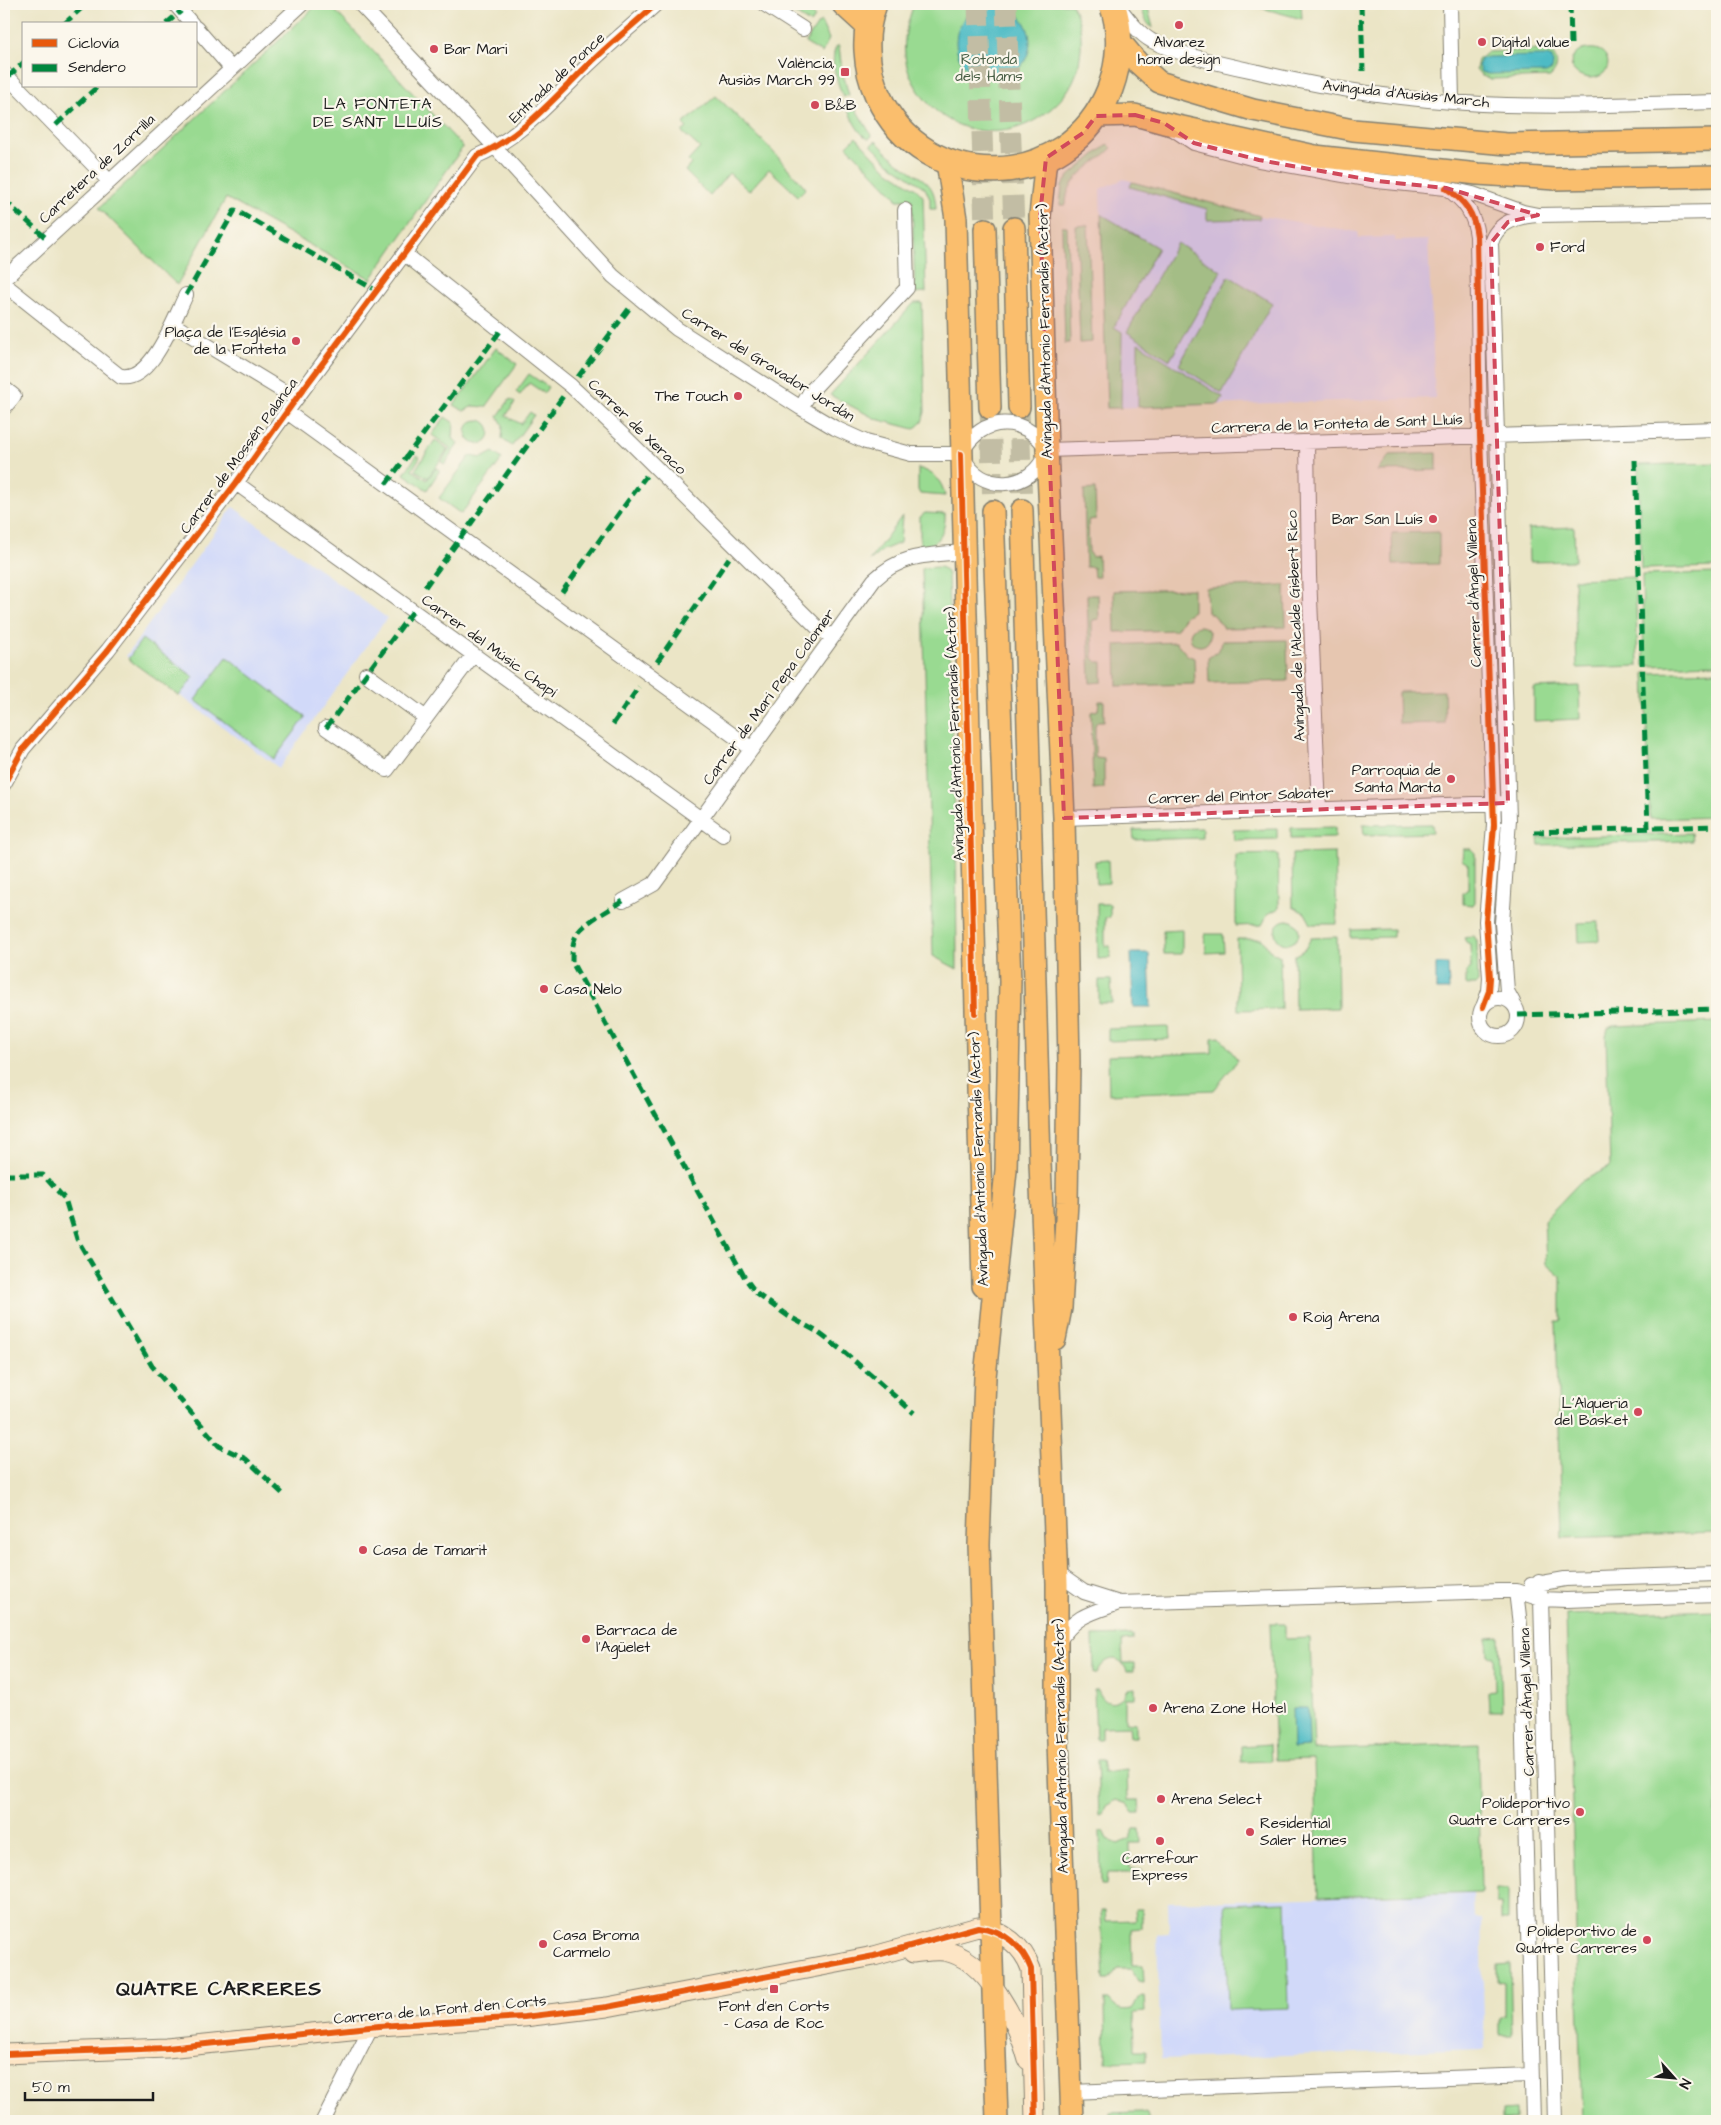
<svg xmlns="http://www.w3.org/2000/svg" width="1721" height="2125" font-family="'Architects Daughter',sans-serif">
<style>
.built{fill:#d1d9f9}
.green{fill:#99da91;stroke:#5a7b56}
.water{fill:#4dbbc5;stroke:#346c70}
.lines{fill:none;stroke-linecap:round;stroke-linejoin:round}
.primary-tunnel{stroke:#c2bda4;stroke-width:21;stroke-dasharray:21 11;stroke-linecap:butt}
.street-casing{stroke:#848071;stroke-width:16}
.secondary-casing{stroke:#848071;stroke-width:21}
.primary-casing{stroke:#848071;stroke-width:24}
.highway-casing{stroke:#848071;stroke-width:28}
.street{stroke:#fff;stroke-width:14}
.secondary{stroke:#fde5c5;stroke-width:19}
.primary{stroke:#fabe6d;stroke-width:21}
.highway{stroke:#fabe6d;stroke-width:25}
.quiet{stroke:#00873e;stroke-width:5;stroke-dasharray:10 5;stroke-linecap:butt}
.cycleway-casing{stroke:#fbf7ec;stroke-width:9}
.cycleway{stroke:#e8590c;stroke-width:6}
.marked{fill:#d1495b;fill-opacity:0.2;stroke:#d1495b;stroke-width:4;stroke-dasharray:10 6;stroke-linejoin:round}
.poi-dot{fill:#d1495b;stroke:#fbf7ec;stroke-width:2}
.labels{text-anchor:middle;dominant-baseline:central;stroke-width:4.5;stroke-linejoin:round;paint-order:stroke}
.poi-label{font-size:15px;fill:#1c1c1c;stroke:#fbf7ec;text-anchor:start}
.park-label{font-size:15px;fill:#485e45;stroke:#fbf7ec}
.street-label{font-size:15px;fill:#1c1c1c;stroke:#fbf7ec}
.neighbourhood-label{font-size:16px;letter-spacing:1px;fill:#1c1c1c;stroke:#fbf7ec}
.district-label{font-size:20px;font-weight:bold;letter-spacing:1px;fill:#1c1c1c;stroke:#fbf7ec}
</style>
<rect width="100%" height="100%" fill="#fbf7ec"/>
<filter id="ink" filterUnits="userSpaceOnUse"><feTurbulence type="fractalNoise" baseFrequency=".02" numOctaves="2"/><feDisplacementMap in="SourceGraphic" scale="10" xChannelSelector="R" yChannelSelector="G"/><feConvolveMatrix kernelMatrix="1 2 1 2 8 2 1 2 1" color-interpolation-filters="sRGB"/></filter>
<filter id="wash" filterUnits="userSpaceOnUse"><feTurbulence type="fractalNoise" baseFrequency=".0096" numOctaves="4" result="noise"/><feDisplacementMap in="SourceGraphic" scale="20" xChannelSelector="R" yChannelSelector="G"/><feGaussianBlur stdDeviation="1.12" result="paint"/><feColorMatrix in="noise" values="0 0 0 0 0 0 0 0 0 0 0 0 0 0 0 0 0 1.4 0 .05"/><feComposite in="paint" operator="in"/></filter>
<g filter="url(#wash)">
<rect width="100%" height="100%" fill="#ebe5c6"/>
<path class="built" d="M1124 179 1182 196 1260 216 1358 232 1359 238 1395 237V241L1428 240 1435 398 1107 408 1100 189Z
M233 507 387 618 279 768 126 656Z
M1473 1893 1474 1919H1481L1485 2049 1161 2059 1157 1934 1169 1933 1168 1902Z"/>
<path class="green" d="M318 4H329L463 147 371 279 226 198 177 285 99 208Z
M780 4H809L805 10 815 17 811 24Z
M914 4H1072C1082 23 1083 42 1079 63 1076 80 1066 96 1053 107 1014 143 955 139 923 97 914 85 906 70 905 55 903 37 908 21 914 4Z
M1141 4H1147L1153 28C1145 23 1143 13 1141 4Z
M1247 4H1301L1302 19Z
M821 22 829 39 822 53 805 43 818 24Z
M837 46H839L842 71 849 95 843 97C838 83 828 59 837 46Z
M1543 50 1552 53C1559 62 1558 69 1550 77L1491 79 1482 76 1476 69 1478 60 1487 52Z
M1582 50C1587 49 1594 48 1598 50 1608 53 1611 66 1604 73 1587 88 1554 65 1582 50Z
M716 96 765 143 806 188 798 196 769 169 749 191 729 173 710 196 685 171 691 164 688 161 700 148 682 132 687 128 683 124Z
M852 103 872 136 869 139C858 135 851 116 846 106Z
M856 137 886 169 916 189 923 196 926 292 915 293 912 200H897L896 197 847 146Z
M876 141C885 150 894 160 905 167 924 181 935 182 936 209H930V199L925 188 889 163 871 145Z
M1108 144 1112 148C1094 166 1066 176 1066 205H1060L1062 186 1069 176Z
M1132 182 1260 216 1259 219 1207 220V209L1130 187Z
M1101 214 1158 248 1114 327 1122 332 1121 408H1107Z
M1088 225 1092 342 1080 343 1076 226Z
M1062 226H1067L1070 343H1065Z
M1177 243 1221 271 1170 360 1127 332Z
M1229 276 1272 303 1222 393 1179 365Z
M914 303H922L925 412 922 422 914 429 876 419 830 395Z
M1138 343 1223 397 1219 404 1138 407Z
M496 348 517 364 486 407 473 406 464 411 454 405Z
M529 374 548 387 544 393 529 383 520 395 516 392Z
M510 399 515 402 506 416 521 424 530 412 534 415 512 446 502 439 503 425 498 416Z
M445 417 454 423 453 438 458 444 445 464 441 462 450 448 432 435Z
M466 432a12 12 0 1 1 24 0a12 12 0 1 1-24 0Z
M435 440 448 449 428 478 415 470Z
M493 452 502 459 461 514 439 498 470 456 482 458Z
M1437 453V470L1377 471 1390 455Z
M417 455 420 457 412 470 427 480 436 468 440 470 427 490 404 474Z
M1717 463V567L1641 569 1638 465Z
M918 468C933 472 942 480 945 496L920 494 918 490Z
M1095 489 1096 519 1089 520 1088 522 1089 553 1092 557 1098 556 1099 577H1094L1093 567H1086L1084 490Z
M925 513 945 514C946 531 938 545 920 549V517Z
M902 516 900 543 883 550 869 561Z
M1574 527 1575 561 1529 562 1528 529Z
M1439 532V564L1393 565 1392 533Z
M940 567 946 570 948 576 956 850 957 969 933 956 922 568Z
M1717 573V664L1644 666 1642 575Z
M1635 577 1638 666 1577 668 1574 579Z
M1285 585 1286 627 1223 628 1215 616 1207 612 1206 588Z
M1193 589V611L1185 616 1176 630 1115 632 1114 591Z
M1087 595H1098L1099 619 1093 620 1092 622 1093 658 1097 662H1102V682L1090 683Z
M1190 636a10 10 0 1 1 20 0a10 10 0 1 1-20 0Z
M142 639 194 677 179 696 128 659Z
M1287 640 1288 681 1209 683 1208 658C1216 653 1221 650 1222 641Z
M1176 642 1187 655 1194 658 1195 684 1117 686 1116 645Z
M227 657 306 717 274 759 195 700Z
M1717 671V817L1650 819 1645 673Z
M1579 686 1580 719 1534 721V688Z
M1444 691 1445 723 1399 724 1398 692Z
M1099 701H1104V721H1098L1095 725V756L1096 758 1104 759V788L1093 789 1091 712 1098 710Z
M1432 824 1433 833 1364 835 1363 825Z
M1335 827V837L1291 838V828Z
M1202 828V838L1134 840 1133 830Z
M1277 829V839L1234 840 1233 830Z
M1691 833 1692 841 1539 845 1538 838Z
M1463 849H1471L1475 853V902L1473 905 1463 904V893L1468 889V864L1462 860Z
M1335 853 1337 924H1311L1305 913 1293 907 1292 854Z
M1278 854 1279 908 1268 914 1262 925 1236 926V855Z
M1108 860 1109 883 1096 884 1095 861Z
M1097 904H1110V917L1105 918V946H1110L1111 958 1098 959Z
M1275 932a12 12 0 1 1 24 0a12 12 0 1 1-24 0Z
M1598 922 1599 941 1579 942 1578 923Z
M1393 929V937L1351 938V930Z
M1182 930V954H1164L1163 931Z
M1205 934H1223L1224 952 1206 953Z
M1474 936 1477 941 1478 982 1475 985H1468L1466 984V972L1471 968 1470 944 1466 942 1464 938Z
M1337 937 1338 1008 1295 1009 1294 956 1305 949 1311 938Z
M1237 939H1262L1269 950 1280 956 1281 1009 1238 1010Z
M1099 980H1111L1112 1003H1099Z
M1717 1022V1533L1562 1538 1556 1321H1561V1277L1546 1264 1544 1220 1580 1182 1610 1167 1606 1036 1608 1028 1613 1026Z
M1168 1027 1169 1039 1108 1041V1029Z
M1220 1037 1238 1060 1214 1090 1109 1094 1108 1056 1212 1053V1038Z
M1717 1610V2121H1582L1566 1615Z
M1270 1624H1285V1639L1310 1638 1314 1750 1478 1744 1481 1892 1318 1897 1314 1759 1275 1760Z
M1133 1635V1640L1122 1641 1123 1663H1134V1672H1127C1121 1653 1104 1656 1097 1674H1094L1093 1636Z
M1500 1637 1502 1710H1489L1488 1692 1495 1691 1494 1656H1488L1487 1638Z
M1135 1688V1698H1125V1722L1136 1723V1737H1130L1129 1726 1101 1727V1739H1096L1094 1690H1098C1103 1702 1111 1707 1123 1698L1128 1689Z
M1270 1744 1271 1761 1241 1762V1746Z
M1097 1760H1102L1104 1773 1127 1770 1128 1800H1139L1140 1813H1133L1127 1804 1116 1800 1106 1806 1103 1814 1099 1815Z
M1134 1829H1140L1141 1843H1130V1869H1142V1881H1135L1134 1873H1107L1106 1885H1101L1100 1831H1103L1107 1839 1118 1844 1129 1839Z
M1496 1889H1508V1919H1501V1904H1496Z
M1286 1902 1289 2008 1228 2010 1225 1904Z
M1135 1909H1142V1928L1131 1929 1132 1965H1143L1144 1982 1138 1981 1131 1969H1117L1109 1980H1104L1101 1911H1105L1106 1921 1136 1920Z
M1510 1963 1512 2035H1500V2017L1504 2016V1983L1498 1982V1964Z
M1144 1996 1145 2012 1134 2013 1135 2050H1146V2061L1106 2062 1105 2000H1109C1116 2009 1120 2011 1132 2009L1138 1997Z
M1515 2110V2121H1502V2111Z
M1142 2112 1147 2114 1149 2121H1109V2113Z"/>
<path class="water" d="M956 42a37 37 0 1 1 74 0a37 37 0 1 1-74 0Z
M1546 56 1552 58 1553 64 1552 70 1546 73 1488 74 1481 72 1478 66 1481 59 1488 57Z
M1131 953H1149L1151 1007H1133Z
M1436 964H1448L1449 990H1436Z
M1292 1708H1308L1309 1747 1293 1748Z"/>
</g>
<g filter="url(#ink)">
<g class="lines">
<path class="primary-tunnel" d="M978 4 985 229
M1006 4 1014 228
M1019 407 1022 510
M990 408 993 511"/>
<defs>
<path id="street" d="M175 4 192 24
M360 4 496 148 613 276 677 329 801 408 835 428 866 442 911 454H961
M764 4 803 29
M1450 4 1452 102
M1118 6C1128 19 1138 33 1152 41 1177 54 1225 65 1254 71 1328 89 1405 100 1482 104 1560 108 1640 104 1717 102
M196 28 231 68
M4 73 109 181
M1173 129 1194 143 1259 160 1377 181 1446 188 1473 194 1523 212 1538 215 1717 212
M1446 188C1465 201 1474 213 1477 236L1480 436 1494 825 1486 921 1490 978 1489 991 1483 1007
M405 254 571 386 623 435 816 626 832 637
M4 279 302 4
M4 284 121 377C152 382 175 317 186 295
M174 325 296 399
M4 388 14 396 4 408
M801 408 810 392 907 288 905 210
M287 412 752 749
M1307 442 1309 575 1319 809
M1047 450 1717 429
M962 452C982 415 1024 414 1047 449
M963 457C980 494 1032 491 1046 453
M236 483 723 835
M366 674 426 718
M326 728 387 770 473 655
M4 784 23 749 108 650 236 483 296 399 477 156C517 139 547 106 577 76 602 50 630 28 656 4
M1064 818 1503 803
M623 901 654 884 874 580C901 554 928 555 963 552
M1480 1017a19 19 0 1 1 38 0a19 19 0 1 1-38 0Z
M1513 1002 1507 991 1502 923 1509 819 1491 243C1497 222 1519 216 1538 215
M1057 1573 1084 1592 1119 1603 1500 1591H1516L1541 1599 1566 1600 1717 1595
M1539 1582 1541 1599 1555 2121
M1531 1585 1565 1579 1717 1574
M1516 1591 1520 1625 1533 2121
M1058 1643C1074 1616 1090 1613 1119 1603
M1070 2092 1531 2075
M323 2121 371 2027"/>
<path id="secondary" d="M913 1953C923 1952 934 1950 944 1951 987 1958 1018 2023 1028 2060
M4 2054 167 2048 379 2026 524 2017 607 2007 874 1956 978 1927C1003 1930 1023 1946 1031 1969L1035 2121"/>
<path id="primary" d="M1119 40 1139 64 1159 82 1253 110 1353 130 1507 144 1717 140
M1096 116 1135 115 1164 123 1315 156 1478 174 1555 179 1717 176
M1046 158 1040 216 1047 450 1064 818 1069 1063 1067 1202 1061 1308 1055 1339
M947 162 956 219 983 1286
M1014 228 1019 407
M985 229 990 408
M1022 510 1040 1162 1057 1583V1715L1072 2121
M993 511 1010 981 1006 1170 985 1377 979 1544 997 2121"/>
<path id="highway" d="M845 4 868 25
M874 4C863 33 865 68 878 96 925 198 1069 193 1110 89 1120 62 1122 31 1112 4"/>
</defs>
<use href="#street" class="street-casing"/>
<use href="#secondary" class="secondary-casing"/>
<use href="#primary" class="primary-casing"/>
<use href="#highway" class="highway-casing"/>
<use href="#street" class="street"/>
<use href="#secondary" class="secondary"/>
<use href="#primary" class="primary"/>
<use href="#highway" class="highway"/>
<path class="quiet" d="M1361 4 1363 71
M1570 4 1571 44
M64 24 86 4
M166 24 181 11
M8 77 24 62
M56 125 98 86
M4 200 47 239
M186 295 235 210 377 291
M578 377 631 306
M1635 460 1648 828
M386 484 501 330
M425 587 564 395
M562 592 646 476
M657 662 729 558
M613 724 639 687
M326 728 413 611
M1534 832 1717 826
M623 901C611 909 584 922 577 934 572 942 572 953 572 962L745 1278 757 1294 788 1316 816 1331 843 1351 914 1413
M1518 1015 1717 1009
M4 1175H43L65 1199 77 1239 152 1366 219 1446 246 1459 284 1495"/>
<defs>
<path id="cycleway" d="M1446 188C1465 201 1474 213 1477 236L1480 436 1494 825 1486 921 1490 978 1489 991 1483 1007
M961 454 975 1013
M4 784 23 749 108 650 236 483 296 399 477 156C517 139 547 106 577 76 602 50 630 28 656 4
M4 2054 167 2048 379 2026 524 2017 607 2007 874 1956 978 1927C1003 1930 1023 1946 1031 1969L1035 2121"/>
</defs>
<use href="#cycleway" class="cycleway-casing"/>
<use href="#cycleway" class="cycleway"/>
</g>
</g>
<path class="marked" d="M1135 115 1164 123 1194 143 1259 160 1377 181 1446 188 1538 215 1508 222 1491 243 1508 803 1064 818 1040 216 1046 158 1083 133 1096 116Z"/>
<g class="poi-dot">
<circle cx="1179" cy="25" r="5"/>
<circle cx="1482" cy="42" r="5"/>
<circle cx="434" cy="49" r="5"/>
<rect x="840" y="67" width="10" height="10" rx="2.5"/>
<circle cx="815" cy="105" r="5"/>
<circle cx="1540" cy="247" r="5"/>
<circle cx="296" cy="341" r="5"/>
<circle cx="738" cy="396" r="5"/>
<circle cx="1433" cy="519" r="5"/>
<circle cx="1451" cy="779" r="5"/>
<circle cx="544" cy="989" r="5"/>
<circle cx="1293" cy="1317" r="5"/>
<circle cx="1638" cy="1412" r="5"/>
<circle cx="363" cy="1550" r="5"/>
<circle cx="586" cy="1639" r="5"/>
<circle cx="1153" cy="1708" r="5"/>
<circle cx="1161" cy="1799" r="5"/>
<circle cx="1580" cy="1812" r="5"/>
<circle cx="1250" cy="1832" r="5"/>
<circle cx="1160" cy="1841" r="5"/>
<circle cx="1647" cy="1940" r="5"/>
<circle cx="543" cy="1944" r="5"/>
<rect x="769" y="1984" width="10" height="10" rx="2.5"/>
</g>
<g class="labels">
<g class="poi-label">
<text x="1179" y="42" text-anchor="middle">Alvarez<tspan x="1179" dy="17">home design</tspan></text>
<text x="1492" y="42">Digital value</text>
<text x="444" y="49">Bar Mari</text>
<text x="835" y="63" text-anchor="end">València,<tspan x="835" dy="17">Ausiàs March 99</tspan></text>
<text x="825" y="105">B&amp;B</text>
<text x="1550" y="247">Ford</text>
<text x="286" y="332" text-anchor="end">Plaça de l'Església<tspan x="286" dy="17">de la Fonteta</tspan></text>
<text x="728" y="396" text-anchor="end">The Touch</text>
<text x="1423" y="519" text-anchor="end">Bar San Luís</text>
<text x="1441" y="770" text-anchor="end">Parroquia de<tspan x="1441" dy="17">Santa Marta</tspan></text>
<text x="554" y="989">Casa Nelo</text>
<text x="1303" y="1317">Roig Arena</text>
<text x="1628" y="1403" text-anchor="end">L'Alqueria<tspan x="1628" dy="17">del Basket</tspan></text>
<text x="373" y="1550">Casa de Tamarit</text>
<text x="596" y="1630">Barraca de<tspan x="596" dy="17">l'Agüelet</tspan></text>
<text x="1163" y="1708">Arena Zone Hotel</text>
<text x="1171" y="1799">Arena Select</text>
<text x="1570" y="1803" text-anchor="end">Polideportivo<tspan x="1570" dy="17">Quatre Carreres</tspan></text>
<text x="1260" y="1823">Residential<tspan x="1260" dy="17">Saler Homes</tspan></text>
<text x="1160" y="1858" text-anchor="middle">Carrefour<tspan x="1160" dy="17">Express</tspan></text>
<text x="1637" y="1931" text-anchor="end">Polideportivo de<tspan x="1637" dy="17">Quatre Carreres</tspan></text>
<text x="553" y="1935">Casa Broma<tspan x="553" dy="17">Carmelo</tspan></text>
<text x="774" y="2006" text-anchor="middle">Font d'en Corts<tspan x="774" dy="17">- Casa de Roc</tspan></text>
</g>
<g class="park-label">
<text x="989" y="59">Rotonda<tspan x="989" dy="17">dels Hams</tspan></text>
</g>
<g class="street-label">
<text transform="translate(557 78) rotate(-43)">Entrada de Ponce</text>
<text transform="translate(1406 94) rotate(6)">Avinguda d'Ausiàs March</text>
<text transform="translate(97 169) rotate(-43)">Carretera de Zorrilla</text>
<text transform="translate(1045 331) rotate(-91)">Avinguda d'Antonio Ferrandis (Actor)</text>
<text transform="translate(768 365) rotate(32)">Carrer del Gravador Jordán</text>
<text transform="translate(1337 424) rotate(-2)">Carrera de la Fonteta de Sant Lluís</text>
<text transform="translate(637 427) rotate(44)">Carrer de Xeraco</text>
<text transform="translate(239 456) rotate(-54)">Carrer de Mossén Palanca</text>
<text transform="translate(1474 593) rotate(-92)">Carrer d'Ángel Villena</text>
<text transform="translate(1296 626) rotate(-92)">Avinguda de l'Alcalde Gisbert Rico</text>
<text transform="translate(489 646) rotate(36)">Carrer del Músic Chapí</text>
<text transform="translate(769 697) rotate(-54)">Carrer de Mari Pepa Colomer</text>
<text transform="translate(955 734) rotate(-92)">Avinguda d'Antonio Ferrandis (Actor)</text>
<text transform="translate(1241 796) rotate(-2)">Carrer del Pintor Sabater</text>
<text transform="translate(979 1159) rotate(-92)">Avinguda d'Antonio Ferrandis (Actor)</text>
<text transform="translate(1527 1702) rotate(-92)">Carrer d'Ángel Villena</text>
<text transform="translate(1061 1746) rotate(-91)">Avinguda d'Antonio Ferrandis (Actor)</text>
<text transform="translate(440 2010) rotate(-5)">Carrera de la Font d'en Corts</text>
</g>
<g class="neighbourhood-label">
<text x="378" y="104">LA FONTETA<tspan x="378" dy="18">DE SANT LLUÍS</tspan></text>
</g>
<g class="district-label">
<text x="219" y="1989">QUATRE CARRERES</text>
</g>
</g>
<rect width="1721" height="2125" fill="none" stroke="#fbf7ec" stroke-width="20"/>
<rect x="22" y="22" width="175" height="65" fill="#fbf7ec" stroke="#a29f99"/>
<rect x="32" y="39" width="25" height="8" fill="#e8590c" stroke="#a29f99"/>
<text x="68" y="48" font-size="15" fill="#1c1c1c">Ciclovía</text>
<rect x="32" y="64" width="25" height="8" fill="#00873e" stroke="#a29f99"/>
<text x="68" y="72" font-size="15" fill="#1c1c1c">Sendero</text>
<g transform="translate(1674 2078) rotate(117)" stroke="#fbf7ec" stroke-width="4" paint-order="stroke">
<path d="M0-4L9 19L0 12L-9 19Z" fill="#1c1c1c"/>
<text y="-8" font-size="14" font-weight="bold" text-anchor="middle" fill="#1c1c1c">N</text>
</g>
<path d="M25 2092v8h128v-8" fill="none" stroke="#1c1c1c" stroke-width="2.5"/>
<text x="32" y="2092" font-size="15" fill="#1c1c1c" stroke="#fbf7ec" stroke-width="4" paint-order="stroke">50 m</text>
</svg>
